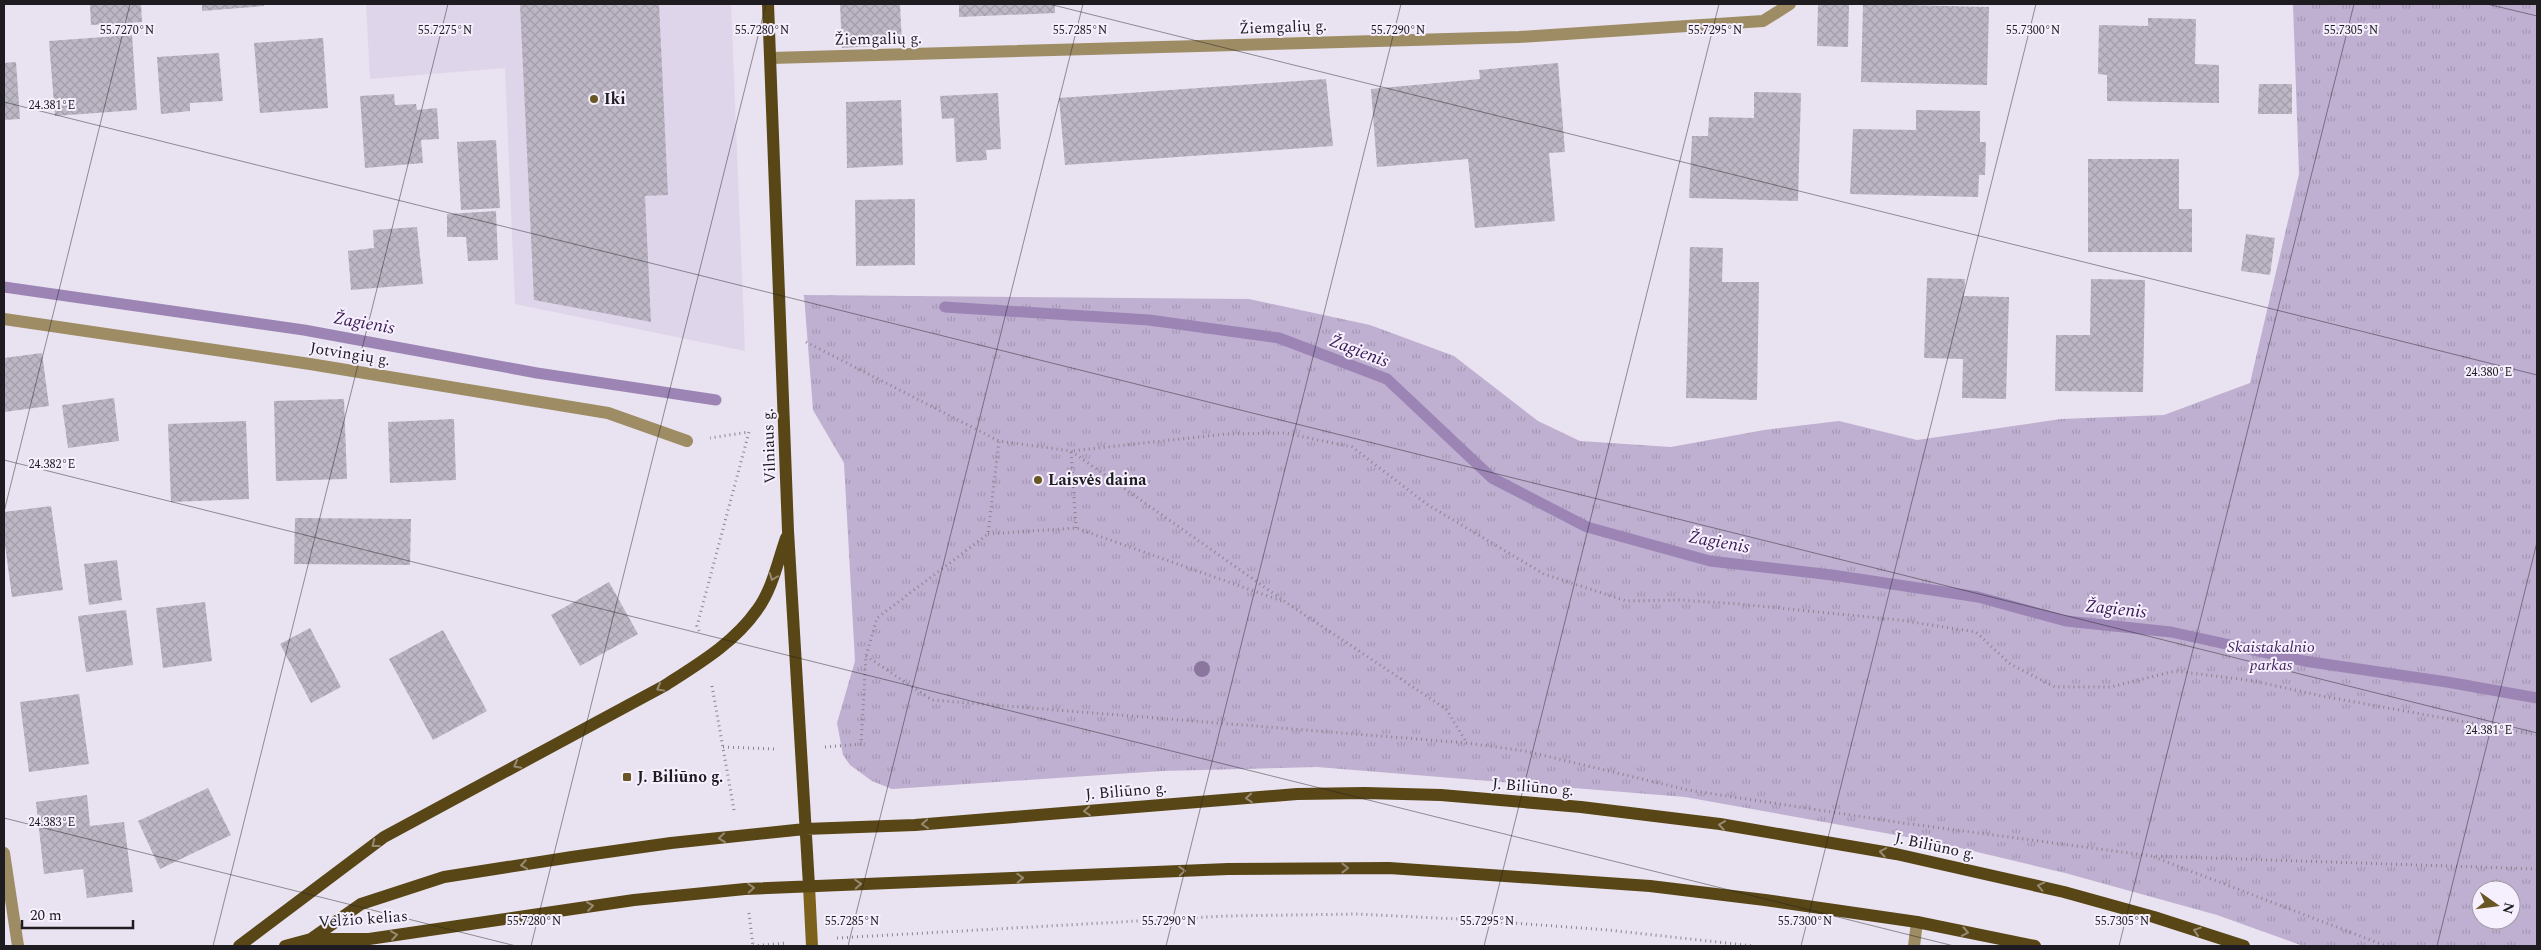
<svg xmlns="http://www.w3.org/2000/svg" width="2541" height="950" font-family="Spectral,serif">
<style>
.built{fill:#dfd5ea}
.park{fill:url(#park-tufts);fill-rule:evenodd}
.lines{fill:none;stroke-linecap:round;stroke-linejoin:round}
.stream{stroke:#9c85b5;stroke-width:11}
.building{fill:url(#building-cross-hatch)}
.path{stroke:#89858f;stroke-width:3;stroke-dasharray:1 4;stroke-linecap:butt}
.minor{stroke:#9e8c64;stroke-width:12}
.secondary{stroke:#7b611c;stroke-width:12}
.primary{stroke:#584616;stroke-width:12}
.tree{fill:#8b769d}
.oneway{stroke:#978a73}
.ticks{fill:none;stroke:#1e1c21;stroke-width:1;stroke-opacity:0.45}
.poi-dot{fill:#6a5625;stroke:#f6effe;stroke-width:2}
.labels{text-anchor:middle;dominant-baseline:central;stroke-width:4;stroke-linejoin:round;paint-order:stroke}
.street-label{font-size:16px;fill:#1e1c21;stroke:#f6effe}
.poi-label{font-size:16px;font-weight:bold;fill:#1e1c21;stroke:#f6effe;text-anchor:start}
.park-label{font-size:16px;font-style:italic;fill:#3e1e59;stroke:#f6effe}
.water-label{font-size:18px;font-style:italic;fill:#381752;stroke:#f6effe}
.ticks-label{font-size:12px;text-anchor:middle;fill:#1e1c21;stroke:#f6effe;stroke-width:4;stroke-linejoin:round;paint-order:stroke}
</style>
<defs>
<pattern id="park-tufts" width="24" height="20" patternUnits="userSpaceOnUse" patternTransform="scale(1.25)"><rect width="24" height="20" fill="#bfb0d1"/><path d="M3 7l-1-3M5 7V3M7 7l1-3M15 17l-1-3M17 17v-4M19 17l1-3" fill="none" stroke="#a497b3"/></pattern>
<pattern id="building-cross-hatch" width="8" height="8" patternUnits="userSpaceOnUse" patternTransform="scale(1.25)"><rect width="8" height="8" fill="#bdb7c5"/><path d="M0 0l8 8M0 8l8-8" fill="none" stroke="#a29da9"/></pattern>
</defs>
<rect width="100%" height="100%" fill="#e9e2f0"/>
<path class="built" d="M366 4H731L745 351 515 304 505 68 370 79Z"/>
<path class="park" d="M2293 4H2537V946H2303L2217 915 2065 873 1935 842 1685 797 1317 767 1162 771 892 789 872 781 850 765 843 755 837 723 855 661 844 463 813 410 804 295 1249 299 1370 325 1454 356 1538 421 1580 441 1671 447 1764 430 1839 421 1917 440 2061 419 2164 415 2250 383 2299 174ZM2481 890H2511V920H2481Z"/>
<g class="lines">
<path class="stream" d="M4 287 304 330 537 373 716 400
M945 307 1149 320 1279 338 1387 379 1492 478 1587 527 1710 561 1832 575 1978 597 2066 621 2171 632 2304 661 2447 682 2537 698"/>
</g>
<path class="building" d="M90 4H141L142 22 91 25Z
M202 4H264V6L202 11Z
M520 4H659L668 195 645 196 651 322 534 300Z
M840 4H900L902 44 842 48Z
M959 4H1055V13L959 17Z
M1818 4H1849L1848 47 1817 46Z
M1863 4 1989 7 1987 85 1861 82Z
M2148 18 2196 19 2195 64 2219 65V103L2107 101V75L2098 74 2099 25 2148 26Z
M132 35 137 110 55 116 49 41Z
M323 38 328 108 260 113 254 43Z
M219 53 223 101 190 103V111L161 114 157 57Z
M16 62 20 119 4 120V63Z
M1558 63 1565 152 1549 153 1555 221 1475 228 1468 159 1377 167 1371 89 1480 79 1479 70Z
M1326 79 1333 146 1065 165 1059 98Z
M2259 84H2292V114H2258Z
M1754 92 1801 93 1798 201 1689 198 1692 136H1708L1709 117 1754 118Z
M998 93 1001 149 986 150 987 160 956 162 954 118 942 119 940 96Z
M394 94 395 105 416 104 417 110 437 108 439 139 421 140 423 163 365 168 360 96Z
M901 100 903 165 847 168 846 102Z
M1916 110 1980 111V142H1986L1985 175H1979L1978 197 1850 194 1853 129 1916 130Z
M496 140 500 208 461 210 457 142Z
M2088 159H2179V209H2192V252H2088Z
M915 199V265L856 266 855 200Z
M496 211 498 260 468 261 466 237H447V214Z
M417 227 423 284 351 290 348 251 374 248 373 230Z
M2246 234 2275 238 2270 275 2241 271Z
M1690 247 1723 248 1722 282H1759L1757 400 1686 398Z
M1927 278 1965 279 1964 296 2009 297 2006 399 1962 398 1963 359 1924 358Z
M2091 279 2145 280 2143 392 2055 391 2056 335H2090Z
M42 353 49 406 4 412V358Z
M114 398 119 441 68 448 62 405Z
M344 399 347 479 276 481 274 401Z
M454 419 456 480 390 483 388 422Z
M246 421 249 499 171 502 168 424Z
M51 506 63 590 12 597 4 537V512Z
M295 518 411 519 410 565 294 564Z
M117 560 122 600 89 605 84 564Z
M609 582 638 634 580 666 551 615Z
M205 602 212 661 163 668 156 608Z
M126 610 133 665 86 672 78 616Z
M310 628 341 687 311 703 280 644Z
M443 630 487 711 433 740 389 659Z
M79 694 89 764 29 772 20 702Z
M208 788 231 835 160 869 138 821Z
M87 795 90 826 124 822 133 892 87 898 83 869 44 874 36 802Z"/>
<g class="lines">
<path class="path" d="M806 342 999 441 1071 451 1287 603 1446 709 1467 743
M1076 528 1071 451 1226 434 1285 433 1352 447 1428 505 1544 574 1626 601 1679 600 1739 604 1899 620 1976 632 2010 664 2055 687H2110L2175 671 2254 681 2322 696 2537 735
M988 534 1076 528 1282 601
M699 631 697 626 749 432 710 438
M866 656 932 700 1467 743 1525 751 1688 790 1903 823 2152 856 2537 869
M712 686 734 810
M723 747 776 749
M825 747 861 744 866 656 877 618 988 534 999 441
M2154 857 2386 946
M749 913 753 946
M837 938 1226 916 1357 914 1459 919 1608 930 1754 946
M753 946 786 943"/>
<path class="minor" d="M771 58 1519 37 1763 21 1790 4
M4 319 310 364 608 413 687 441
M4 853 18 946
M1914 946 1917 922"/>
<path class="secondary" d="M809 886 812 946"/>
<path class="primary" d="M768 4 788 531 809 886
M311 939 361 904 444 877 572 857 671 843 805 829 915 825 1297 794 1365 793 1441 795 1581 807 1720 824 1896 854 2064 892 2154 917 2244 946
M239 946 384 837 664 686C698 664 734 643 757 610 772 590 778 561 786 538
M285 946 311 939H369L634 900 745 889 1228 869 1389 868 1650 886 1765 900 1917 922 2035 946"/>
</g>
<circle class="tree" cx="1202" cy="669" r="8"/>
<defs><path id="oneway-chevron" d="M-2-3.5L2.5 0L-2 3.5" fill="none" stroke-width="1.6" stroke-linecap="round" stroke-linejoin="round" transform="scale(1.25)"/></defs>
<g class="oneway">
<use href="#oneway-chevron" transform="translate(773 577) rotate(111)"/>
<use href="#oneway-chevron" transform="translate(660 688) rotate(151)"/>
<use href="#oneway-chevron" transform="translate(517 765) rotate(152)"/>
<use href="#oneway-chevron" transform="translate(1249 798) rotate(176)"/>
<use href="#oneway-chevron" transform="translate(1087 811) rotate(175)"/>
<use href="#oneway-chevron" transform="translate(925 824) rotate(175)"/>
<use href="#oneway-chevron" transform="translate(1722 825) rotate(-171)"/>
<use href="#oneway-chevron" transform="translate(722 838) rotate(174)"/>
<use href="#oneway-chevron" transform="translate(375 844) rotate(143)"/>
<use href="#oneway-chevron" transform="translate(1883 852) rotate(-170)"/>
<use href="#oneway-chevron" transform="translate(524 865) rotate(171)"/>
<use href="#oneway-chevron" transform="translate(1345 868)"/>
<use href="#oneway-chevron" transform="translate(1182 871) rotate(-3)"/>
<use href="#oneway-chevron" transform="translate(1020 878) rotate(-2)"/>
<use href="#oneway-chevron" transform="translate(858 884) rotate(-3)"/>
<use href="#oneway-chevron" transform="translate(2041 886) rotate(-167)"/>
<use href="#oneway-chevron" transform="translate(751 888) rotate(-3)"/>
<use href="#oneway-chevron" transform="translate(590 906) rotate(-8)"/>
<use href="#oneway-chevron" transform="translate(2197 931) rotate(-162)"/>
<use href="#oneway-chevron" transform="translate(1965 932) rotate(11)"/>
<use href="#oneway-chevron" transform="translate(394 935) rotate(-9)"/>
</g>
<path class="ticks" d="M1049 4 2537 375M2487 4 2537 16M4 102 2537 733M4 460 1954 946M4 512 130 4M4 818 516 946M213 946 448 4M531 946 766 4M848 946 1083 4M1166 946 1401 4M1484 946 1719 4M1801 946 2036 4M2119 946 2354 4M2437 946 2537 542"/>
<g class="poi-dot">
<circle cx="594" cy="99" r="5"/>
<circle cx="1038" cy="480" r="5"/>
<rect x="622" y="772" width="10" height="10" rx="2.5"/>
</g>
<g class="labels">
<g class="street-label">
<text transform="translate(1283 27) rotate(-2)">Žiemgalių g.</text>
<text transform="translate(878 39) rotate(-1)">Žiemgalių g.</text>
<text transform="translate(350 354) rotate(9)">Jotvingių g.</text>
<text transform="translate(769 446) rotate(-92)">Vilniaus g.</text>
<text transform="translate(1533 787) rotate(5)">J. Biliūno g.</text>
<text transform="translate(1126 791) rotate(-5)">J. Biliūno g.</text>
<text transform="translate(1935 846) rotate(12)">J. Biliūno g.</text>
<text transform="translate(363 919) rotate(-4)">Velžio kelias</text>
</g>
<g class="poi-label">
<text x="604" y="99">Iki</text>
<text x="1048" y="480">Laisvės daina</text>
<text x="637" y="777">J. Biliūno g.</text>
</g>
<g class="park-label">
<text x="2271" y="647">Skaistakalnio<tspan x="2271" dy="18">parkas</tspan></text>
</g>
<g class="water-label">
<text transform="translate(364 323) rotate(10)">Žagienis</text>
<text transform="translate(1359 351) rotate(21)">Žagienis</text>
<text transform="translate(1719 542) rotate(10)">Žagienis</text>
<text transform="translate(2116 609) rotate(6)">Žagienis</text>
</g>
</g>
<g class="ticks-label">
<text x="127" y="34">55.7270°N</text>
<text x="445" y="34">55.7275°N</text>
<text x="762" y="34">55.7280°N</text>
<text x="1080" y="34">55.7285°N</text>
<text x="1398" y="34">55.7290°N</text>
<text x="1715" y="34">55.7295°N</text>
<text x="2033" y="34">55.7300°N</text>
<text x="2351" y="34">55.7305°N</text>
<text x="52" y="109">24.381°E</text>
<text x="2489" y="376">24.380°E</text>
<text x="52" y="468">24.382°E</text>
<text x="2489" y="734">24.381°E</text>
<text x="52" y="826">24.383°E</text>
<text x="534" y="925">55.7280°N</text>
<text x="852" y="925">55.7285°N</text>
<text x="1169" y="925">55.7290°N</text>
<text x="1487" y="925">55.7295°N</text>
<text x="1805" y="925">55.7300°N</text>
<text x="2122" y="925">55.7305°N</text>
</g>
<rect width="2541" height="950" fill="none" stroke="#1e1c21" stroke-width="10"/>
<g transform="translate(2496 905) rotate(104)"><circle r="24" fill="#f6effe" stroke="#a09ba6"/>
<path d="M0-4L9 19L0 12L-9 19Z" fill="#6a5625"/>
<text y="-8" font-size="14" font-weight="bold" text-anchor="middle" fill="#1e1c21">N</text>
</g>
<path d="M22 920v8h111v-8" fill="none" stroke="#1e1c21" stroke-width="2.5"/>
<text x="30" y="920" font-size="15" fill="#1e1c21" stroke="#f6effe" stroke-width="4" paint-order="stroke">20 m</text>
</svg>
